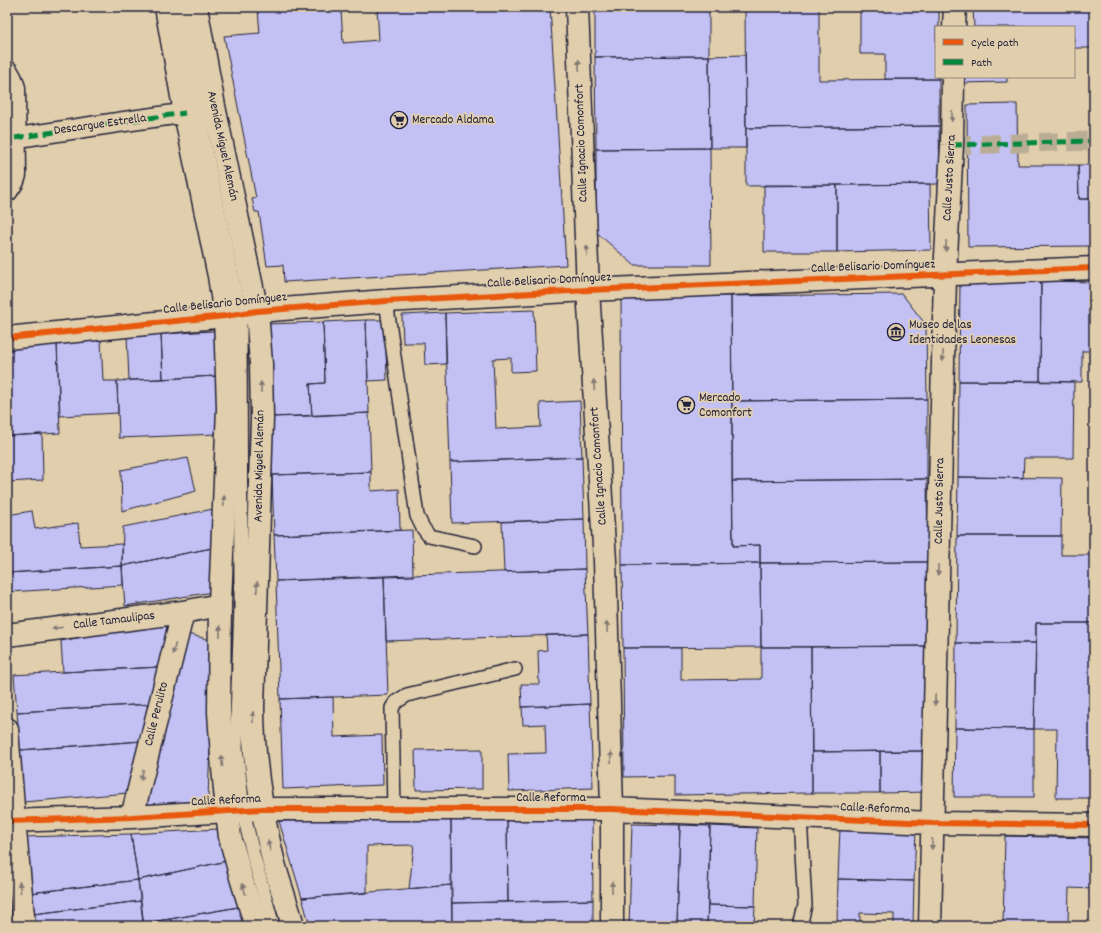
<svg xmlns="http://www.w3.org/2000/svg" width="1101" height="933" font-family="Dekko,sans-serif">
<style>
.building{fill:#c3c1f3;stroke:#22223b}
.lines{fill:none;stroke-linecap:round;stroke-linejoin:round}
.pedestrian-tunnel{stroke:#bbac95;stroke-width:19;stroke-dasharray:19 10;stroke-linecap:butt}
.service-casing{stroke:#22223b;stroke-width:16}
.pedestrian-casing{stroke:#22223b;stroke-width:22}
.minor-casing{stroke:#22223b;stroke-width:25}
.secondary-casing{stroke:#22223b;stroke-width:25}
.service{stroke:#e1ceac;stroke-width:13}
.pedestrian{stroke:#e1ceac;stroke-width:19}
.minor{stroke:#e1ceac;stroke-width:22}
.secondary{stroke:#e1ceac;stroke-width:22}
.quiet{stroke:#00873e;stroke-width:5;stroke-dasharray:10 5;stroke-linecap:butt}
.cycleway-casing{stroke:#e1ceac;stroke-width:8}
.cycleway{stroke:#e8590c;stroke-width:6}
.oneway{fill:#827874}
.labels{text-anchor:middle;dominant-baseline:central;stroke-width:3.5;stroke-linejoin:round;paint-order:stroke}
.poi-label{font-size:13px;fill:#22223b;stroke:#e1ceac;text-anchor:start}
.street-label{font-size:13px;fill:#22223b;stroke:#e1ceac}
</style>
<rect width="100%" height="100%" fill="#e1ceac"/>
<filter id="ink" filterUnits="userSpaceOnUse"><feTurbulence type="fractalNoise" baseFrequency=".025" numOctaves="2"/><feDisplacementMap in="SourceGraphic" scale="8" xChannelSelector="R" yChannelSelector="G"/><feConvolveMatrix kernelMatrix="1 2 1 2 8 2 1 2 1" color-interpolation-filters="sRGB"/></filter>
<g filter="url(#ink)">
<path class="building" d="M377 7H550L566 265 284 282 283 265 267 266 259 212H255L252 199 256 198 224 36 260 33 258 10 341 9 343 43 379 40Z
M595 7H709V56L595 57Z
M745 7H819V80L939 79V126L746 128Z
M860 7H939V27H936V77H939V79H885V54H860Z
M973 7H1094V48H1074V27H974Z
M745 55 746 148H710L709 56Z
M709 56 710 148 596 149 595 57Z
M960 77H1007V82L960 83Z
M1017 104 1018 165H1078L1079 199H1092L1093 246 968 247 967 105Z
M939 126 940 184 746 186V128Z
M710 148 711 265H634L596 232V149Z
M1078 165H1094V199H1079Z
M930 184 931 250 837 252V185Z
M764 185H837V252H764Z
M960 281H1041L1040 381H959Z
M1041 281 1094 282V351H1082V382L1040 381Z
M902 294 926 325 927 399 732 401 731 296Z
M731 296 733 546 760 545V563L622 565 621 297Z
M534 310 536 371 511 372V358L493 359 496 429 541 427 540 403 580 401 582 457 450 462 445 313Z
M445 313 446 364 425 365 424 343H403L402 315Z
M366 320 369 413 312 416 310 384 325 383 323 322Z
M366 320H385L387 380 368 381Z
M323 322 325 383 310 384 312 416 270 417 267 324Z
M214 331 216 376 163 379 161 334Z
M161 334 163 379 129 380 127 335Z
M101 340 103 381H117L118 413 60 416 57 342Z
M57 342 60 433 7 436V344Z
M216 376 218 434 119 438 117 381Z
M959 381 1074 382 1073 458H1024L1023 478 958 477Z
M927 399V479L732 481V401Z
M369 413 371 472 272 475 270 417Z
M42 434 43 480 7 482V436Z
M582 457 584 519 452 523 450 462Z
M188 458 196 491 122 511 121 470Z
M371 472V491L399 489 400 530 274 535 272 475Z
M958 477 1062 478 1061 536H957Z
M927 479 928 562 760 563V545L733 546 732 481Z
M213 509 212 548 122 566 123 527Z
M32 511 35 529 78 523 80 546 122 544V566L7 573V515Z
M584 519 585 569 504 572 502 522Z
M412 530 413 576 276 581 274 535Z
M957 536H1061V555H1094V623H1036V643H956Z
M212 548 213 592 125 606 122 566Z
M928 562V646L761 647 760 563Z
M760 563 761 647 623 648 622 565Z
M122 566 123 585 9 592 7 573Z
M585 569 588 634 386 641 384 576Z
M384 576 388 695 280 699 276 581Z
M168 621 160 667 63 672 61 641Z
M1036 623H1094V798H1056L1057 729H1034Z
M188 634 214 641 208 798 143 810Z
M588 634 590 704 522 707 521 684H539L538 651 547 650 546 635Z
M956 643H1036L1034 729 955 728Z
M928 646 929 751 812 752 811 647Z
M761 647H811L812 793 675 795V776L624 777 623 648H681V680L761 679Z
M160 667 151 704 17 712 14 675 63 672Z
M333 697 334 737 382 735 383 785 283 789 280 699Z
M151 704 142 741 20 750 17 712Z
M590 704 593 788 509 791 508 754 546 753 545 724 523 725 522 707Z
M955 728 1034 729V797H954Z
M142 741 128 793 24 802 20 750Z
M482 749V789L416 790 415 750Z
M880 751V793H812V752Z
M880 751H929V792L880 793Z
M592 816 593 900 508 902 507 817Z
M507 817 508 902 452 903 451 818Z
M451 818V885L409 889 414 845 367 846V893L302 898 279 821Z
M632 824 680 825 677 926H629Z
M680 825 710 826 707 926H677Z
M710 826 757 828 755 906 708 905Z
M840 828 916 830 914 881 838 879Z
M218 829 227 861 138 880 131 834Z
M131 834 138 880 30 893 23 837Z
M1005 836 1094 838V889L1069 888 1068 923 1094 924V926H1003Z
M227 861 244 906 170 919 143 923 138 880Z
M838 879 914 881 913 926H894V914L860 913V926H837Z
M138 880 141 901 33 914 30 893Z
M451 885 452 926H310L302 898Z
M593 900V926H452V903Z
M141 901 144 926H34L33 914Z
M708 905 755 906 754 926H707Z
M244 906 253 926H173L170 919Z
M170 919 173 926H144L143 923Z"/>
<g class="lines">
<path class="pedestrian-tunnel" d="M952 145 1094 141"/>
<defs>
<path id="service" d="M179 7 203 138 240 314 241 605 236 747 243 810 253 854 273 926
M386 301 417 516 423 528 429 536 475 546
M394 809 392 708 396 702 407 695 515 669
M800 926 805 905 800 817"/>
<path id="pedestrian" d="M15 138 121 122 185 113"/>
<path id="minor" d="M577 7 588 290 605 561 612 809V926
M954 27 955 7
M7 72 11 79 14 88 15 175 13 181 7 190
M7 338 225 316 257 311 386 301 588 290 1094 268
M7 635 183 612 220 605
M7 729 14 820 24 926
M132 817 183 612
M7 821 132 817 262 809H612L932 823 1094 825
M930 926 945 275 952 145 953 77"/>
<path id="secondary" d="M166 7 185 113 219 276 225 316 228 408 220 603 219 712 222 757 227 812 230 837 242 881 256 926
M196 7 214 106 257 311 261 364 262 418 253 707C253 758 260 805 272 855 277 879 287 902 293 926"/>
</defs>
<use href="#service" class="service-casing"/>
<use href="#pedestrian" class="pedestrian-casing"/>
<use href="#minor" class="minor-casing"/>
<use href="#secondary" class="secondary-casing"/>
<use href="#service" class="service"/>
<use href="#pedestrian" class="pedestrian"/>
<use href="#minor" class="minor"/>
<use href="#secondary" class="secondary"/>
<path class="quiet" d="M15 138 121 122 185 113
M952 145 1094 141"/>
<defs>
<path id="cycleway" d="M7 338 225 316 257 311 386 301 588 290 1094 268
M7 821 132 817 262 809H612L932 823 1094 825"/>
</defs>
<use href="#cycleway" class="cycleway-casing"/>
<use href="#cycleway" class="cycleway"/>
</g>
<defs><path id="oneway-solid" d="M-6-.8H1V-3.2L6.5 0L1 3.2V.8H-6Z"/></defs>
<g class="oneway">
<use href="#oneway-solid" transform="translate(579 65) rotate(-92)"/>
<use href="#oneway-solid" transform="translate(952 116) rotate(91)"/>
<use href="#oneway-solid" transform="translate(946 246) rotate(93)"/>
<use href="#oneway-solid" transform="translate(587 251) rotate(-92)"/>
<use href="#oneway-solid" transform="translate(943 356) rotate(91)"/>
<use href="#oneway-solid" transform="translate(594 385) rotate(-94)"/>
<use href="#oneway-solid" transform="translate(261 387) rotate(-91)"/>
<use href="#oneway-solid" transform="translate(224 501) rotate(-88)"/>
<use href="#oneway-solid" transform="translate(938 570) rotate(91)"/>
<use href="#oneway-solid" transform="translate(257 587) rotate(-88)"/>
<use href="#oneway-solid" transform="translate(607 627) rotate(-91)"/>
<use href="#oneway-solid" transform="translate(57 628) rotate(173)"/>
<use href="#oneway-solid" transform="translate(220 631) rotate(-90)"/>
<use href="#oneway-solid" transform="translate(174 649) rotate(104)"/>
<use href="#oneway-solid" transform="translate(935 700) rotate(91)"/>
<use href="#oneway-solid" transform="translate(253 717) rotate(-90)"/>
<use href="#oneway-solid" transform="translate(611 757) rotate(-91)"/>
<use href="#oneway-solid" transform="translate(222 761) rotate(-95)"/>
<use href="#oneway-solid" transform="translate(142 775) rotate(104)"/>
<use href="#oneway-solid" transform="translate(932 844) rotate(91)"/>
<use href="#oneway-solid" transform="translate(269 846) rotate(-102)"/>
<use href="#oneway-solid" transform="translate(20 887) rotate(-96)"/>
<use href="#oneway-solid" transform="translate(612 887) rotate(-90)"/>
<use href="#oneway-solid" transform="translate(244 889) rotate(-108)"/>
</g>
</g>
<defs>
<symbol id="supermarket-ring" viewBox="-11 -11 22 22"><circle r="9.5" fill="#e1ceac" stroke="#22223b" stroke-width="1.5"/><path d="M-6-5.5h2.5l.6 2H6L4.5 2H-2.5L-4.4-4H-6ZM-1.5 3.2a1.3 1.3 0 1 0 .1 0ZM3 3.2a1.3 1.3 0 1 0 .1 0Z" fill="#22223b"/></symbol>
<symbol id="museum-ring" viewBox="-11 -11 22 22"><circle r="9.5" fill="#e1ceac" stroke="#22223b" stroke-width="1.5"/><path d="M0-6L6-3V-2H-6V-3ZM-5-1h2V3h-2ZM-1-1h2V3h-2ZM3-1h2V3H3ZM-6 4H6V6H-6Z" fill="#22223b"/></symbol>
</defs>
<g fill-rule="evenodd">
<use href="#supermarket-ring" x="389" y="110" width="20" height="20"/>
<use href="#museum-ring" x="886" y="322" width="20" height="20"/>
<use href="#supermarket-ring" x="676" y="395" width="20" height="20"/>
</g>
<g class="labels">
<g class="poi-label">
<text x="412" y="120">Mercado Aldama</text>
<text x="909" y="325">Museo de las<tspan x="909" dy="15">Identidades Leonesas</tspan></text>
<text x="699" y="398">Mercado<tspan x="699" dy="15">Comonfort</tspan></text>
</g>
<g class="street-label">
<text transform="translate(100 125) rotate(-8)">Descargue Estrella</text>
<text transform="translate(582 143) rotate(-92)">Calle Ignacio Comonfort</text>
<text transform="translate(222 146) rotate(78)">Avenida Miguel Alemán</text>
<text transform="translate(950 178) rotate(-87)">Calle Justo Sierra</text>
<text transform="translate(873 267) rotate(-2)">Calle Belisario Domínguez</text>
<text transform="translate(549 281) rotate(-3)">Calle Belisario Domínguez</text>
<text transform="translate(225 304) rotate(-6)">Calle Belisario Domínguez</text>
<text transform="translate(260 466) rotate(-89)">Avenida Miguel Alemán</text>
<text transform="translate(599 466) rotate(-94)">Calle Ignacio Comonfort</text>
<text transform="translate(940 501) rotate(-89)">Calle Justo Sierra</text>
<text transform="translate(114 621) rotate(-7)">Calle Tamaulipas</text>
<text transform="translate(157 714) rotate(-76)">Calle Perulito</text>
<text x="551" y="798">Calle Reforma</text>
<text transform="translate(226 801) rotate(-3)">Calle Reforma</text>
<text transform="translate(875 809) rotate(2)">Calle Reforma</text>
</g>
</g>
<rect width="1101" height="933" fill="none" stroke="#e1ceac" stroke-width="24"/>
<rect x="12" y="12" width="1077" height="909" fill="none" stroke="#22223b" stroke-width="1.5" filter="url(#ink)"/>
<rect x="935" y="26" width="140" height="52" fill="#e1ceac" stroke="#95897f"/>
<rect x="943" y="39" width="20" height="6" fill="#e8590c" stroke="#95897f"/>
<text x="971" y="46" font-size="12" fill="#22223b">Cycle path</text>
<rect x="943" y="59" width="20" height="6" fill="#00873e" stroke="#95897f"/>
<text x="971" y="66" font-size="12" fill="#22223b">Path</text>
</svg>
